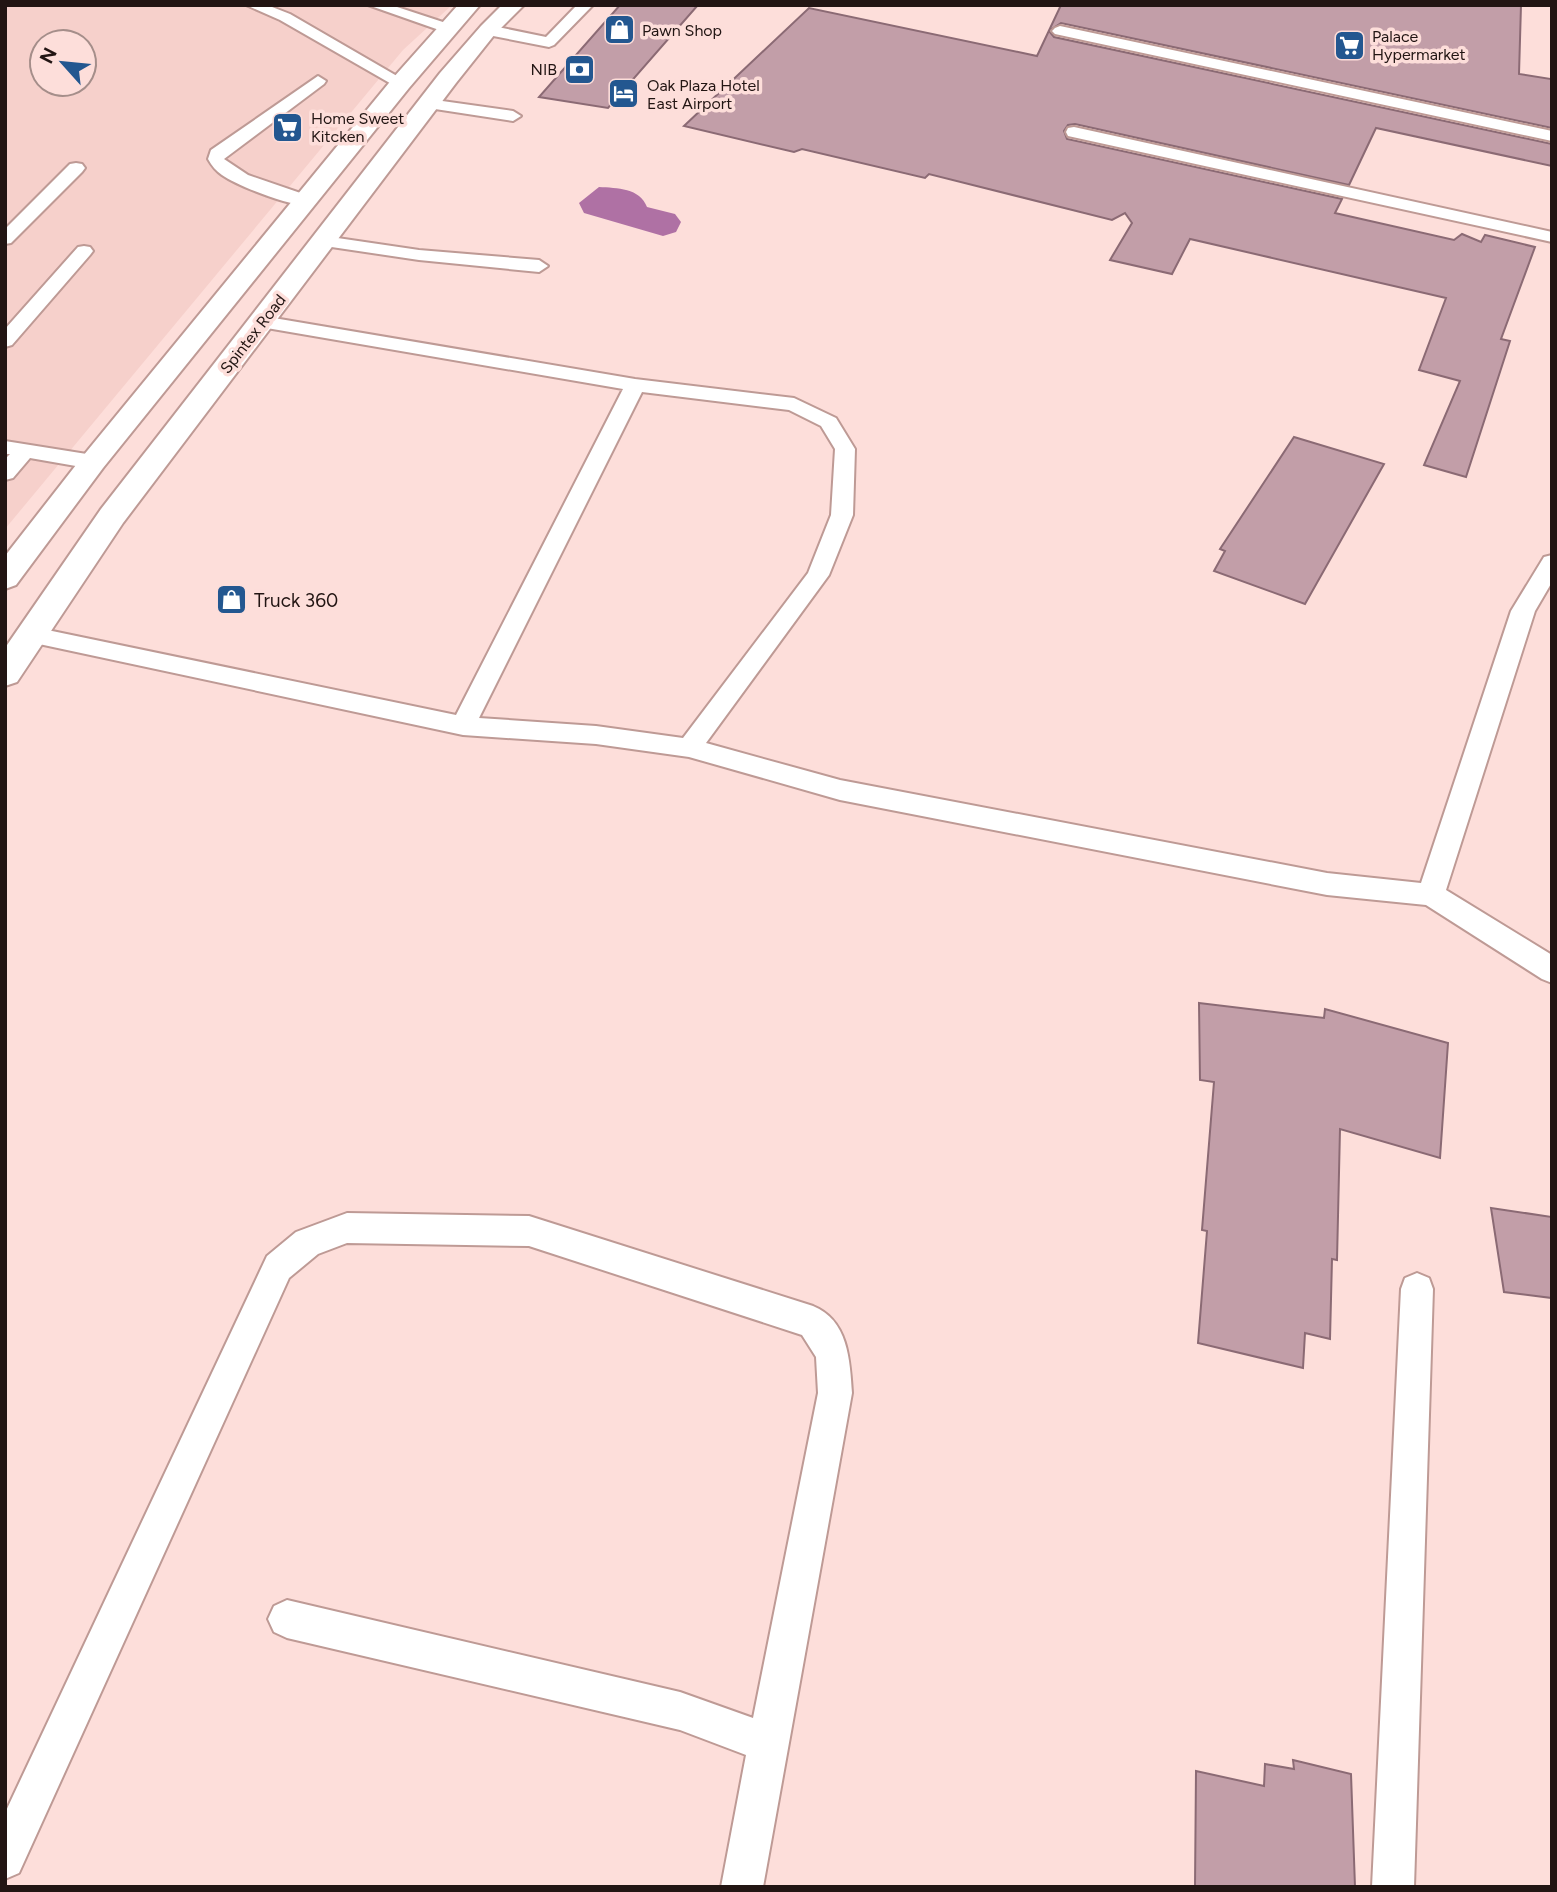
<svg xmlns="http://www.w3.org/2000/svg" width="1557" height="1892" font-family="Figtree,sans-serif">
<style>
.built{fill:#f6d0cb;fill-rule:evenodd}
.water{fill:#af71a4}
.building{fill:#c29ea8;stroke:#8b6a74;stroke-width:2}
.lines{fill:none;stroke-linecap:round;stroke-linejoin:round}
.lane-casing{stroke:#be9a95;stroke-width:4}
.secondary-casing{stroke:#be9a95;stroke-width:4}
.lane{fill:#fff;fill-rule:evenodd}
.secondary{fill:#fff;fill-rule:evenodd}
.labels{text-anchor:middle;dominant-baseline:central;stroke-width:7;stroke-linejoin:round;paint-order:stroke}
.far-poi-label{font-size:16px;fill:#221513;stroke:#fddeda;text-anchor:start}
.far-street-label{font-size:16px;fill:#221513;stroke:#fddeda}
.poi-label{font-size:19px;fill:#221513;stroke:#fddeda;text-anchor:start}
</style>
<rect width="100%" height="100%" fill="#fddeda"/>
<path class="built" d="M5 5H452L403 50 5 529ZM42 42H84V84H42Z"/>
<path class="water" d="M599 187C617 188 640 188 647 207L675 214 681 222 676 232 663 236 584 213 579 203Z"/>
<path class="building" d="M620 5H698L608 108 539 97Z
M1061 5H1521L1519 74 1551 79 1552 128 1061 23 1049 31 1054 37 1552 144V166L1376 128 1349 185 1075 124 1068 125 1064 131 1067 139 1342 199 1335 213 1454 240 1462 234 1481 242 1485 235 1535 247 1501 339 1510 341 1466 477 1424 465 1460 381 1419 370 1446 298 1190 239 1172 274 1110 260 1132 223 1125 213 1112 220 929 174 925 178 802 149 794 152 684 126 809 8 1037 56Z
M1294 437 1384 464 1305 604 1214 571 1225 551 1220 549Z
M1199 1003 1324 1018 1325 1009 1448 1043 1440 1158 1340 1129 1337 1260 1332 1259 1330 1339 1305 1333 1303 1368 1198 1343 1207 1231 1202 1230 1214 1082 1200 1080Z
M1491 1208 1552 1217V1298L1504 1292Z
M1293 1760 1351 1774 1355 1887H1195L1196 1771 1264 1786 1265 1764 1294 1769Z"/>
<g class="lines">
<defs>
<path id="lane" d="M246 5H267L290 14 409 83 407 86H395L280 20Z
M368 5H391L452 25 455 28 447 33 442 31Z
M577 5H593L554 45 549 47 488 35 480 30 488 25 546 37Z
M1060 26 1552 131V141L1055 34 1052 31 1055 28Z
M318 76 326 81 324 84 224 159 248 175 312 197 315 201 312 205C295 209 238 186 222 175 216 171 212 166 208 159L211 150Z
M428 99 513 111 521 116 513 121 422 107 420 104 422 101Z
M1074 127 1552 232V242L1068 136 1066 132 1068 128Z
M76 163 82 164 85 168 82 172 11 243 5 244V229L70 164Z
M324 236 419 250 539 260 548 266 539 272 419 260 318 245 315 241 318 237Z
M84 246 90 247 93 251 90 255 12 345 5 347V329L78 247Z
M262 316 635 379 794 398 836 418 855 449 853 515 829 575 706 743 840 780 1327 873 1421 883 1511 611 1544 557 1552 555V582L1535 611 1446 890 1552 955V983L1542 979 1426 905 1327 895 840 800 689 757 596 744 463 735 25 641 21 635 25 629 33 627 456 715 623 389 255 326 252 322ZM642 392 789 410 821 426 835 449 831 515 808 573 683 738 596 726 479 718Z
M5 441 93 455 100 457 104 462 100 467 93 469 30 458 13 478 5 480V459L10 454H5Z
M347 1213 529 1216 813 1306C848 1320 850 1360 852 1393L763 1887H721L746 1755 680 1730 287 1638 274 1632 268 1619 274 1606 287 1600 680 1692 753 1718 818 1393 816 1357 802 1335 529 1246 347 1243 318 1254 289 1278 19 1873 5 1879V1813L267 1256 296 1232Z
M1417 1273 1429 1278 1433 1289 1414 1887H1372L1401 1289 1405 1278Z"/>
<path id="secondary" d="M458 5H480L409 88 103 468 16 585 5 589V556L83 456 393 78Z
M502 5H524L495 34 456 83 123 523 17 682 5 686V648L101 509 440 73 481 26Z"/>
</defs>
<use href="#lane" class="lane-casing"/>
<use href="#secondary" class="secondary-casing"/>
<use href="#lane" class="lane"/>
<use href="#secondary" class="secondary"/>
</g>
<defs>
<symbol id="shop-square" viewBox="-11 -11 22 22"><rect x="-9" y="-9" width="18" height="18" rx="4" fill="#235790" stroke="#fddeda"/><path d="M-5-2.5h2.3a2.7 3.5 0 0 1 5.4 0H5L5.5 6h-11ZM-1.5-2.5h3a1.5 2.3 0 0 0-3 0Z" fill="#fff"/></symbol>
<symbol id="supermarket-square" viewBox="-11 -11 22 22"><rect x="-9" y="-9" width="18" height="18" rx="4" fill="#235790" stroke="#fddeda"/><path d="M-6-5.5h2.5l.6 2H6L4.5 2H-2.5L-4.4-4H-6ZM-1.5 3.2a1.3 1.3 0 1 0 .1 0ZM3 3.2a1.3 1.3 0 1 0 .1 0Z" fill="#fff"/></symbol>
<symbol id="bank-square" viewBox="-11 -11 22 22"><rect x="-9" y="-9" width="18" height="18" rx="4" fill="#235790" stroke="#fddeda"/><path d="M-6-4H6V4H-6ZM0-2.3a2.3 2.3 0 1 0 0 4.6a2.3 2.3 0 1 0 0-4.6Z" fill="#fff"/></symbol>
<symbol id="hotel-square" viewBox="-11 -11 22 22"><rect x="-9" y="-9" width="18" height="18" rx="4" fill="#235790" stroke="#fddeda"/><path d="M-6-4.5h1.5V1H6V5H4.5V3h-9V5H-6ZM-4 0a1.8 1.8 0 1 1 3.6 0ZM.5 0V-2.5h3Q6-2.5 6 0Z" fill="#fff"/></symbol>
</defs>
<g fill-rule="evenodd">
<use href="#shop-square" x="602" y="12" width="35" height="35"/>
<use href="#supermarket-square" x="1332" y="28" width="35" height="35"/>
<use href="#bank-square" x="562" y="52" width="35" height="35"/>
<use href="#hotel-square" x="606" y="76" width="35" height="35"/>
<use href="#supermarket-square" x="270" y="110" width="35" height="35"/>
<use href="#shop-square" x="214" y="582" width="35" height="35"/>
</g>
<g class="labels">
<g class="far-poi-label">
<text x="642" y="30">Pawn Shop</text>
<text x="1372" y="36">Palace<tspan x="1372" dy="18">Hypermarket</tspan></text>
<text x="557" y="69" text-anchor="end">NIB</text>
<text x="647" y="85">Oak Plaza Hotel<tspan x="647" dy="18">East Airport</tspan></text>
<text x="311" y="118">Home Sweet<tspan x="311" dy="18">Kitcken</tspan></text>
</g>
<g class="far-street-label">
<text transform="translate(253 334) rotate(-52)">Spintex Road</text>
</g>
<g class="poi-label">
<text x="254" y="600">Truck 360</text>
</g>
</g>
<rect width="1557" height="1892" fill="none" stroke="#221513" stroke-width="14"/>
<g transform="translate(63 63) rotate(297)"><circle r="33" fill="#fddeda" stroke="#a58e8a" stroke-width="2"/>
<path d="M0-5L12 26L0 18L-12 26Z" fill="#235790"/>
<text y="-10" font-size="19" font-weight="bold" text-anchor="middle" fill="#221513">N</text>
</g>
</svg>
